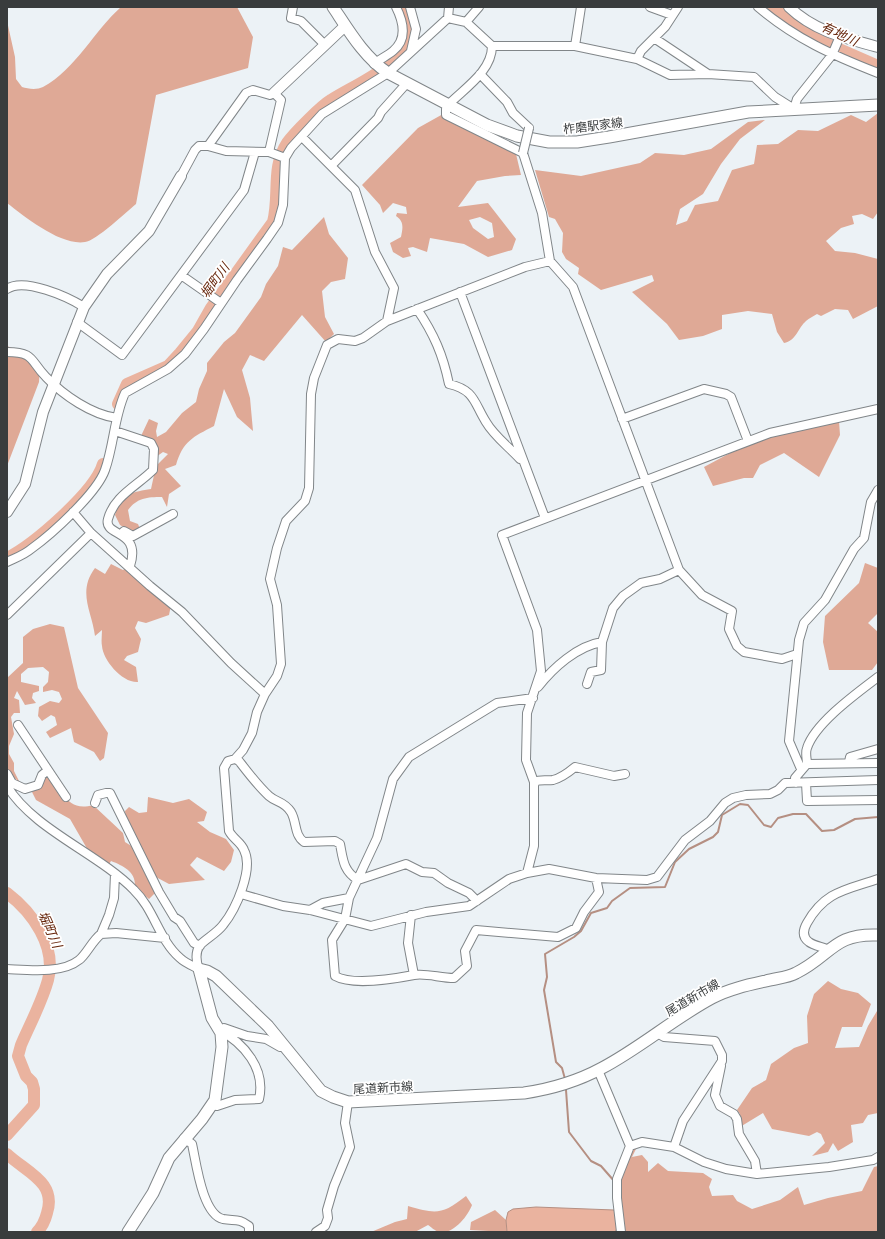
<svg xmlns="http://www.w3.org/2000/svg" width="885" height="1239" font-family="'Playfair Display','Noto Sans JP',serif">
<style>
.forest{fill:#dfa996;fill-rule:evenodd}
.water{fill:#eab39f;stroke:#b58f82}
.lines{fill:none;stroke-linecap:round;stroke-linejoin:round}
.stream{stroke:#b58f82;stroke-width:2}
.river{stroke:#eab39f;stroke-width:12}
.minor-casing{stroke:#818689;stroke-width:10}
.tertiary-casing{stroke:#818689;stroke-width:12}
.secondary-casing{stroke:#818689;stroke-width:13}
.minor{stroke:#fff;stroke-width:8}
.tertiary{stroke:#fff;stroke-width:10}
.secondary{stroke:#fff;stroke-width:11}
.minor-bridge-casing{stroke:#818689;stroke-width:10;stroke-linecap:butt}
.minor-bridge{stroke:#fff;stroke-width:8}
.labels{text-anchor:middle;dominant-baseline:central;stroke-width:3.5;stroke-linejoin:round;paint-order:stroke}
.street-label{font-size:12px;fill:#393c3d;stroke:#fff}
.water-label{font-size:13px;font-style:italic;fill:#67260c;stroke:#fff}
</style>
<rect width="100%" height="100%" fill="#ecf2f6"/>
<path class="forest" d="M121 7H237L253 37 248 68 156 95 136 204C126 212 96 241 85 242 61 246 25 217 7 203V21L15 57 16 79 22 87C28 89 37 90 43 87 76 69 94 31 121 7Z
M878 113V212L873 219 862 214 852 216 854 224 841 228 826 241 835 251 855 253 878 259V306L853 319 848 310 835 309 821 316 817 314C814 316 809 318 806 321 798 328 796 341 784 343L777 332 772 314 748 311 722 315V329L703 336 679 340 667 324 632 292 654 281 652 275 601 290 578 274 579 268 566 259 562 252 563 233 555 219 549 217 535 170 581 176 640 163 655 153 684 155 711 149 748 122 765 120 740 139 721 164 703 194 680 209 676 225 687 221 695 205 718 201 732 170 754 164 757 145 778 144 798 130 818 131 851 115 866 122Z
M443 114 516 154 521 175 505 176 477 181 458 207 488 203 516 239 512 250 488 257 464 244 430 238 427 252 413 247 408 248 411 256 403 258 393 252 390 243 401 237C403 228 404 221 396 216L397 213 407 214 406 207 393 203 383 213 380 205 362 185 418 128ZM480 217 492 223 494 237 488 239 473 228 469 220Z
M324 217 329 234 348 258 345 279 331 282 322 291 325 317 334 334 326 342 302 315 264 361 250 355 242 370 250 398 253 431 237 417 224 389 214 426C193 437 183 441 176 465L165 469 181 486 169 494 167 507 162 497C147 497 137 498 128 510L130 521 138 524 140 529 131 532 120 525 115 515C120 494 132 492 151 489L156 466 168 454 163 452 156 457 141 436 149 419 158 423 156 431 157 437 166 432 182 413 196 402 199 389 207 371V363L224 342 235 333 261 297 266 284 278 266 283 247 292 250Z
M7 346 30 355 40 364 39 382 7 466Z
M839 421 840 435 819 477 784 453 760 465 753 478H744L713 486 704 467 747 444 785 432Z
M865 563 878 568V613L868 623 878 632V662L872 670H829L823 642 825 616 859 583Z
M111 564 123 570 126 568 171 605 169 615 146 623 138 621 135 628 141 639 138 652 127 656 124 660 136 667 138 682C122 683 103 660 102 646 101 641 102 635 102 630L95 636C92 611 77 592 95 568L105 574Z
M50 624 64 627 78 688 108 733 104 758 100 761 94 752 74 742 71 728 50 738 46 732 57 725 55 717 51 715 42 721 38 716 39 707 50 701 59 703 62 699 59 692 52 690 43 692V687L48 682 49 672 43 667 28 668 21 674V682L39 686V691L33 693 32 698 36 703 25 705 17 691 14 698 19 700 20 713H14L11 717 14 734 9 746V754L14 763V771L20 783 7 771V678L23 663V637L33 629Z
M45 776C63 787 65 813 93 805L123 833 125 842 133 847 156 892 149 899 135 887C136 872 124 866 111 861L108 866 89 852 70 819 36 800 32 792 41 786Z
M148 797 173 803 189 799 207 812 204 821 197 822 210 832 226 839 234 850 231 862 224 871 197 857 190 865 205 880 169 884 154 876 126 822 125 811 129 807 139 813 147 812Z
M828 981 841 989 858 993 871 1004 862 1027H842L835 1048 859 1047 868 1026 877 1011 878 1013V1113L868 1115 863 1123 851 1125 853 1142 838 1151 833 1143 828 1152 812 1156 825 1143 821 1134 817 1132 809 1136 772 1129 763 1113 740 1127V1114L737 1110 752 1088 766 1080 771 1064 794 1048 808 1043 807 1016 814 994Z
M626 1149H636L632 1157 642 1155 648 1162V1172L658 1163 668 1171 703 1173 712 1179 709 1187 712 1196 733 1195 737 1201 752 1209 780 1200 798 1187 804 1205 828 1198 862 1191 874 1167 878 1166V1232H624L618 1194 624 1166 621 1157Z
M466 1196 472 1205C468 1216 453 1235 439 1232 435 1231 431 1227 428 1225L415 1232H371L395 1222 407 1219 408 1206C436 1214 442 1215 466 1196Z
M495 1210 506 1220 507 1232 470 1230 471 1222Z"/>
<path class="water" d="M536 1207 614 1210 620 1223 615 1232H507L506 1220 508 1212 513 1209Z"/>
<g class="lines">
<path class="stream" d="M565 1079 562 1068 556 1062 544 990 547 977 545 954 574 937 581 931 591 913 607 908 612 901 630 888 665 887 675 862 689 849 713 837 718 832 722 815 740 804 748 805 764 825 771 827 778 818 793 814H806L822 831 834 830 855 819 878 817
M566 1090 569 1132 591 1161 601 1166 615 1182"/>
<path class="river" d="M773 7 802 31 823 42 878 66
M118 404 127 384 168 366 180 353 198 331 211 308 273 222C280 196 271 167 287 143 294 133 321 106 331 100 355 84 420 59 411 22 410 17 404 11 402 7
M7 558C33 545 95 492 103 464
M7 893C32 912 57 946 48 980 42 1002 30 1024 21 1045L18 1056 26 1076 32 1082 34 1089V1105L7 1135
M7 1154C26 1172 57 1182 47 1213 45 1221 43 1226 37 1232"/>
<defs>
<path id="minor" d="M293 7 291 18 301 21 325 45
M410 7 416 29 411 51
M650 7 672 15
M758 7C796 39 832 55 878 73
M448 18 449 7
M466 22 479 7
M654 38 708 74
M492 46H575L637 59 670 75 708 74 754 77 775 97 794 109 797 99 832 55 840 36
M575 46 581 7
M637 59 641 51 665 27 678 7
M374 64C380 59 387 56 393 51 408 39 403 21 396 7
M480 74 507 102 513 113 529 128
M302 137 355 190 375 252 394 288 387 321
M208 146 226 151 269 152 285 158
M332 165 378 118 381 112 407 83
M181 176 195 150 199 146H208L246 93 253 90 270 95 274 93 281 100 269 152
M181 275 221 303
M7 289C24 277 68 297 84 307
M460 292 545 518
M417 309C434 334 443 355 449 384 475 390 474 403 486 422 494 436 509 447 520 459L522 458
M77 322 122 355 244 190 255 152
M7 352C35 352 30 361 46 377 63 395 92 415 117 418
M622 419 704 389 726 394 731 397 748 441
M115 431 151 443 154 449 153 470C137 486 114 496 108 519 103 537 142 529 130 566
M73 512 91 533 150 586 182 612 231 663 265 694
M122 533 124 531 133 536 173 514
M7 562C15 558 24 555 31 549 52 534 97 493 105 470 114 445 114 417 125 393L168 369 185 354 204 329 237 280 267 239 278 223 283 205 285 158 291 148 322 114 388 73 448 18 466 22 492 46C492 71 465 88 449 104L446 109V115L523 153 542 213 550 261 573 287 679 570 702 595 732 611 729 629 737 646 744 652 782 659 797 654
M7 615 91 533
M587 684 591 672 601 670 602 642
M538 687C553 668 577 646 602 642L613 608 623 596 641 583 660 579 679 570
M18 725 66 797
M235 759 243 750 252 733 257 712 265 694 277 676 281 664 277 605 270 579 277 548 286 521 305 501 309 488 311 394 314 378 327 345 338 339 355 341 363 338 387 321 525 267 550 261
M849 762 850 757 878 749
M807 764C807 759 805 753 807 748 815 723 857 693 878 677
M801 769 789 741 799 640 804 623 825 600 854 549 864 538 871 502 878 490
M7 774 12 783 25 789 38 785 42 775 47 771
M534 782C541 779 546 781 553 780 561 778 569 772 575 767L614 776 625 774
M796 783 795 778 807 764 878 763
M806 783 807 801 878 800
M7 786C34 830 98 853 134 890 154 909 159 940 180 958 185 963 193 966 199 969
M95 803 98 795 106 793H110L159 892 174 917 180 921 194 943 200 946
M527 873 534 846V782L526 760 527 713 541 671 537 630 502 535 770 433 878 409
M241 894 283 906 310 910 371 926 426 912 469 906 509 879 527 873 549 869 596 878 647 880 657 877 685 840 710 821 725 803 733 798 746 795 770 794 778 790 785 783 878 780
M349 898 345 919 332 940 335 976C353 986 393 979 414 975L408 943 411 915
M310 910 323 903 349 898 377 838 393 779 409 757 497 703 533 698
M101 934 109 915 114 898 115 874
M829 950C824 947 814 946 809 942 802 937 803 930 807 923 825 891 846 890 878 879
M7 969C28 970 62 974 79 960 86 955 92 941 101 934L116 933 165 938
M199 969C196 962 195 952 200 945 207 938 217 933 223 925 236 909 254 869 244 850 241 842 233 839 229 831L224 768 228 761 235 759 239 761C249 774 258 786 269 796 277 803 284 801 291 812 297 822 294 835 304 842L335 841 340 844C343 859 343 871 358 880L406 864 422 872 434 873 448 883 469 893 477 901
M414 975C427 973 440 978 454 978L467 966 465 951 476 930 558 937 576 928 584 912 599 892 596 878
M224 1028 247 1036 266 1039 280 1047H285
M657 1033 664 1037 715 1041 722 1055V1061L683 1121 674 1147
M721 1066 715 1095 720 1106 734 1114 737 1119 739 1134 755 1161 757 1174
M598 1070 630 1146 617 1179V1198L621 1232
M212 1105 217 1106 235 1100 259 1099C266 1069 244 1043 219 1030
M184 1138 192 1144C196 1161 202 1214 223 1219 235 1221 239 1218 249 1226V1232
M630 1146 642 1142 674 1147 704 1162 726 1169 757 1174 829 1167 873 1160 878 1157
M316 1232 325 1226 328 1218 327 1210 334 1186 350 1147 345 1123 348 1102"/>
<path id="tertiary" d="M789 7C814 31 845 38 878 47
M274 93 345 26
M7 512 25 484 43 412 84 307 107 274 149 231 181 176"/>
<path id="secondary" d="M333 7C349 31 364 57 388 73L487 125 517 136 549 142H577L609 137 748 112 878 105
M128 1232 153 1193 169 1158 202 1119 215 1100 222 1047 221 1033 212 1018 199 969 207 971 216 976 268 1026 321 1091 333 1097 348 1102 524 1093C551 1089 578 1081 602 1068 640 1048 673 1019 712 998 729 989 748 985 766 981 776 978 787 978 796 973 831 956 833 933 878 935"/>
</defs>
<use href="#minor" class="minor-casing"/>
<use href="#tertiary" class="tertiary-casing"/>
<use href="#secondary" class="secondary-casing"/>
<use href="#minor" class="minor"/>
<use href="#tertiary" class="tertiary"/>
<use href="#secondary" class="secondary"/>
<defs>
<path id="minor-bridge" d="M523 153 529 128"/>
</defs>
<use href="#minor-bridge" class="minor-bridge-casing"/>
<use href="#minor-bridge" class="minor-bridge"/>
</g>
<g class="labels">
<g class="street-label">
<text transform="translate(593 125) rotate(-7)">柞磨駅家線</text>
<text transform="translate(692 997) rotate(-30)">尾道新市線</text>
<text transform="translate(383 1087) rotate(-3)">尾道新市線</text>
</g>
<g class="water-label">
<text transform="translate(840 33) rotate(25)">有地川</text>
<text transform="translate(214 280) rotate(-54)">堀町川</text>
<text transform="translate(51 929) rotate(66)">堀町川</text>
</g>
</g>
<rect width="885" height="1239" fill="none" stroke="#393c3d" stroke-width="16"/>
</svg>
